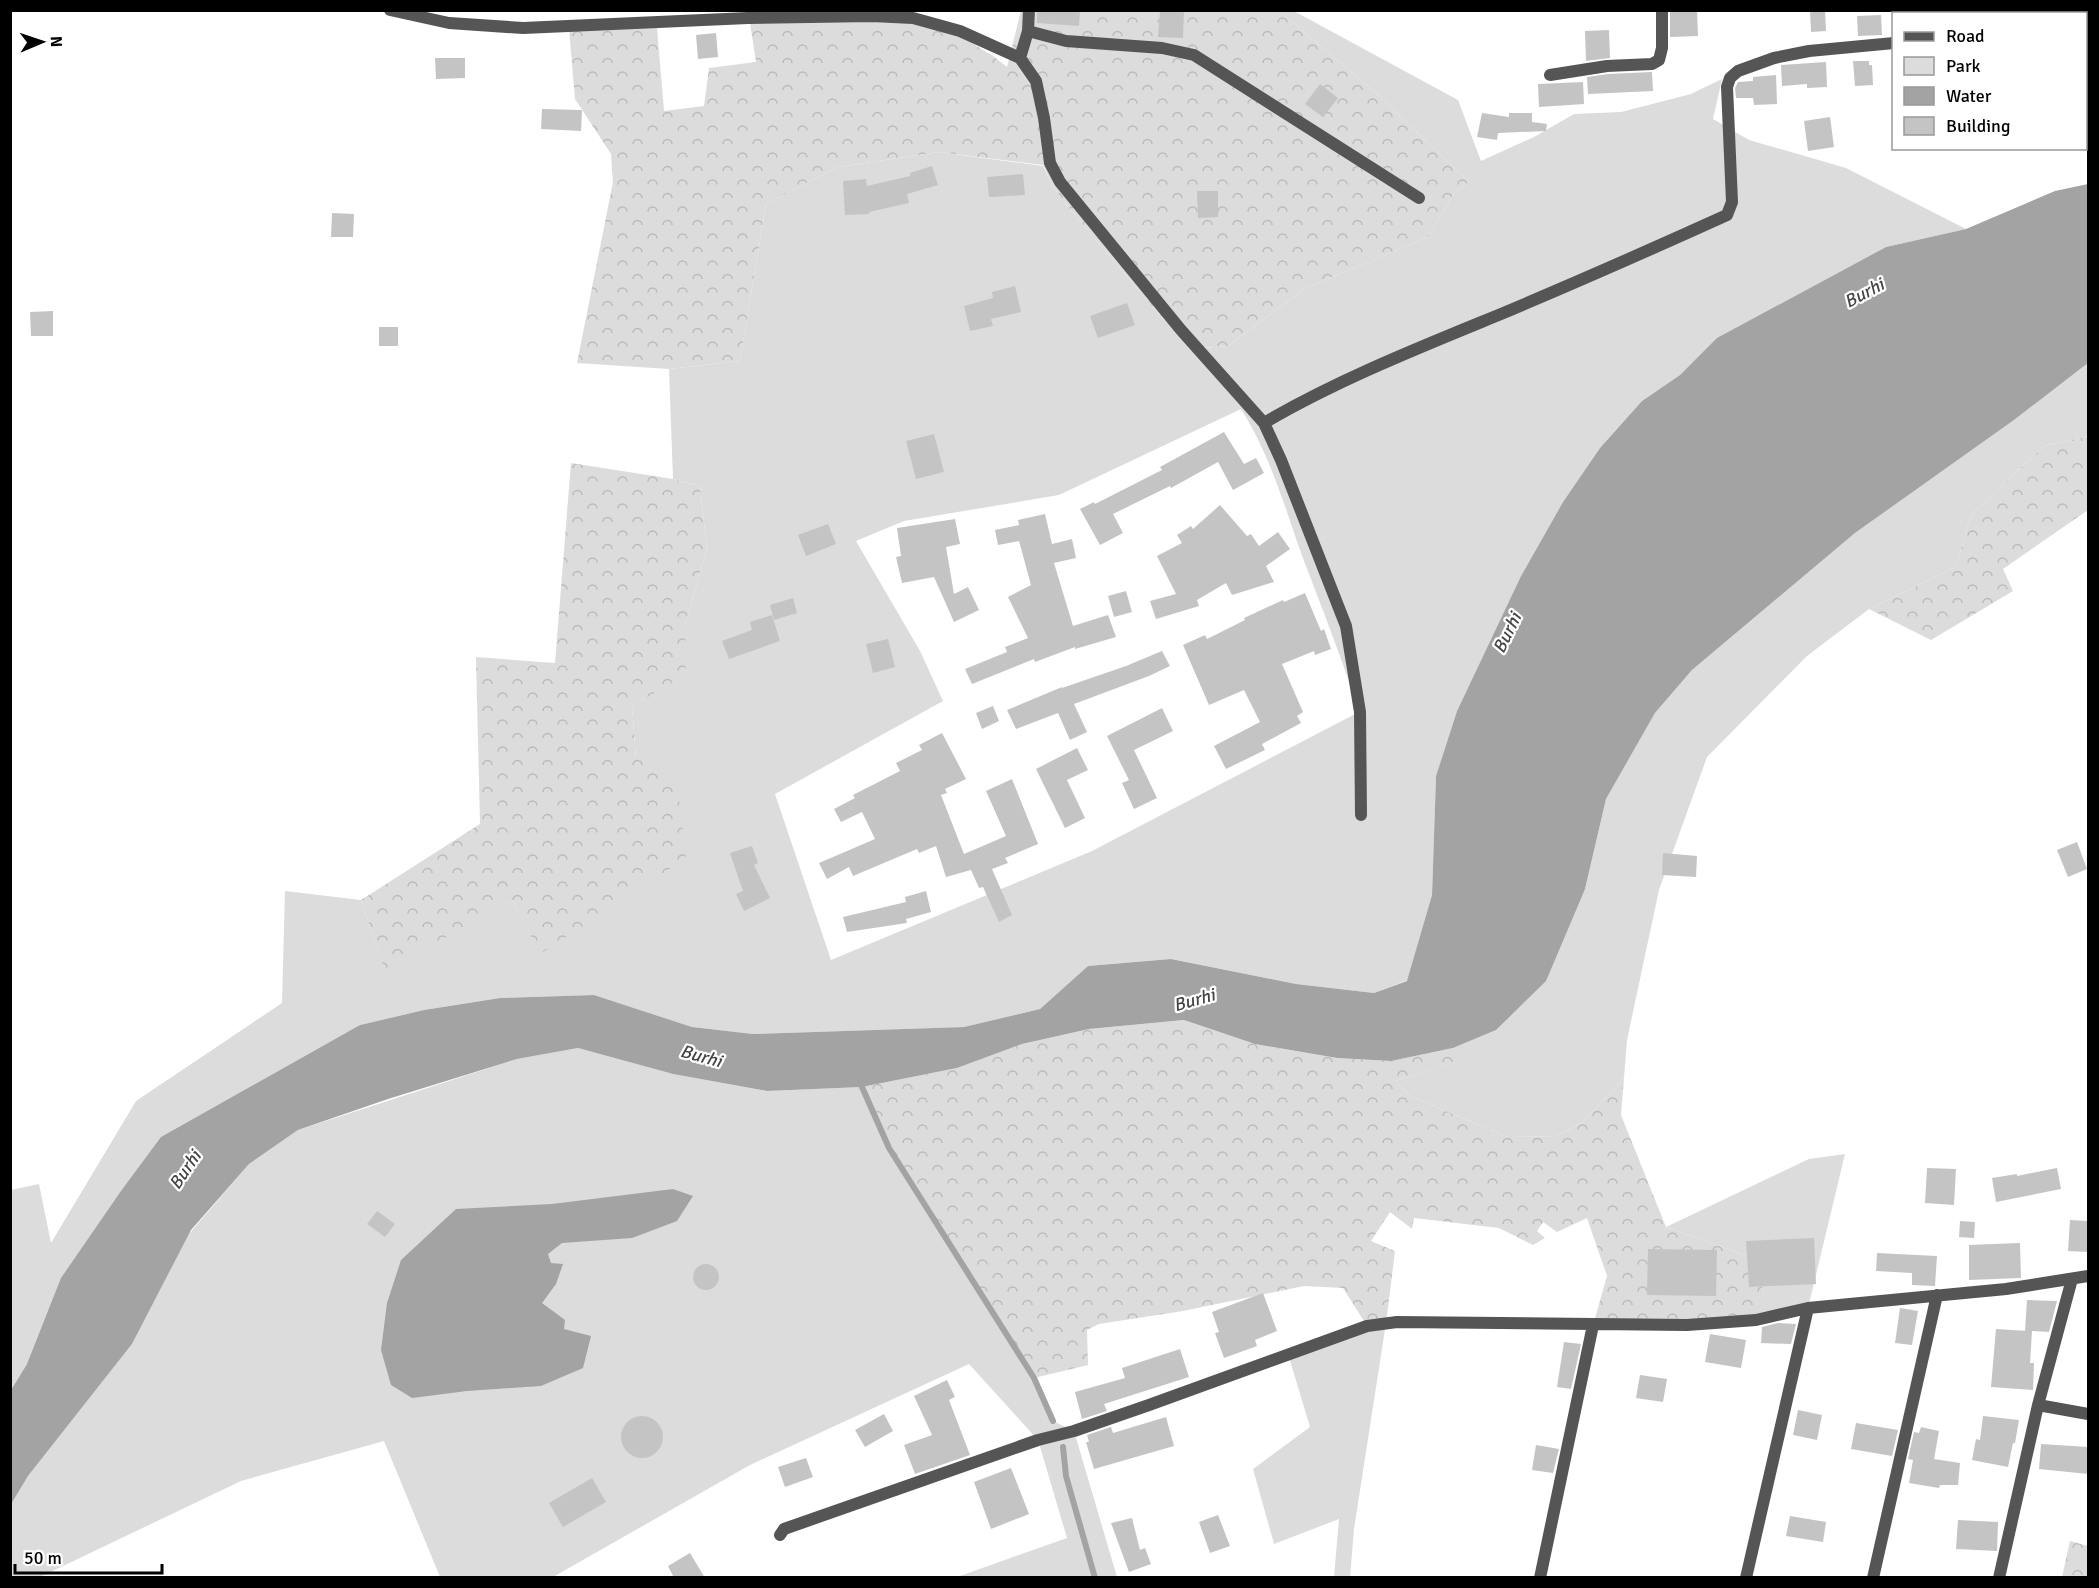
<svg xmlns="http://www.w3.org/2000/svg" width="2099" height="1588" font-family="Signika,sans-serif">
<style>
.green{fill:#dcdcdc;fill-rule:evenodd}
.forest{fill:url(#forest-crowns)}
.water{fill:#a3a3a3}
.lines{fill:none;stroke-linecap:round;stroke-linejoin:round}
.stream{stroke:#a3a3a3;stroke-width:6}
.building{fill:#c4c4c4}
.street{stroke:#555;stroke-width:12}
.labels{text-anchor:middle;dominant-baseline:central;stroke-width:4.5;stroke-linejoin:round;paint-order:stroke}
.water-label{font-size:18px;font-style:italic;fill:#444;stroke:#fff}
</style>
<defs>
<pattern id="forest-crowns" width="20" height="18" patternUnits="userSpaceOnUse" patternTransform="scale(1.5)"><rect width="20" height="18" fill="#dcdcdc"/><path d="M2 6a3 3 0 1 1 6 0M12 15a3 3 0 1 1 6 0" fill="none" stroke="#bbb"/></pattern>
</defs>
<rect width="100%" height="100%" fill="#fff"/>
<path class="green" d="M1292 10 1458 100 1481 161 1534 137 1574 114 1621 112 1691 94 1722 79 1713 119 1749 140 1846 168 1966 229 1886 247 1718 338 1680 375 1642 401 1600 448 1563 502 1521 576 1457 711 1436 776 1432 895 1408 980 1374 993 1296 984 1171 959 1088 966 1040 1009 964 1027 753 1034 692 1027 594 995 500 998 424 1010 360 1025 27 1364 11 1390V1190L39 1184 51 1243 136 1101 282 1003 285 891 361 900 385 970 513 901 540 953 636 759 632 706 685 674V625L707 548 700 486 673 479 669 369 740 361 766 204 838 167 939 152 1043 166 1052 185 1067 206 1189 349 1228 346 1306 288 1428 237 1455 192 1469 182 1375 92 1279 11ZM1241 409C1269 453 1284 504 1301 553 1321 606 1342 658 1359 712L1092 851 831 960 775 794 943 701 920 651 856 541 904 521 1059 495Z
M2088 363V436L2044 446 1971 515 1956 567 1869 609 1807 656 1707 757 1659 890 1627 1040 1624 1078 1583 1122 1556 1136 1508 1137 1410 1096 1395 1081 1461 1060 1453 1048 1496 1030 1585 889 1606 799 1655 713 1692 670 1855 533 2014 420Z
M578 1048 673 1074 767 1091 862 1087 889 1148 1034 1378 1053 1421 1074 1431 1117 1577H957L1067 1538 1038 1440 969 1364 750 1465 553 1577H440L384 1441 241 1481 40 1577H11L10 1504 28 1476 132 1344 188 1235 249 1164 298 1130 517 1059Z
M1845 1154 1808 1308 1779 1315 1764 1297 1756 1259 1666 1227 1809 1159Z
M1386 1323 1354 1529 1350 1577H1334L1339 1519 1274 1544 1253 1469 1310 1427 1288 1354Z"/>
<path class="forest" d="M1021 11H1279L1375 92 1469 182 1455 192 1428 237 1306 288 1228 346 1189 349 1067 206 1052 185 1043 165 939 152 838 167 766 204 740 361 669 369 577 363 613 182 611 154 575 99 569 29 657 28 664 111 704 106 709 68 756 62 750 23 888 17 956 33 993 56 1007 67Z
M2088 436V510L2003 569 2013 591 1931 640 1869 609 1956 567 1971 515 2044 446Z
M571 463 673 479 700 486 707 548 685 625 686 675 632 706 636 759 676 773 686 858 540 954 513 901 385 971 361 900 480 824 476 657 555 663Z
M1184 1020 1255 1044 1337 1058 1391 1061 1453 1048 1462 1060 1395 1081 1410 1096 1508 1137 1556 1136 1583 1122 1624 1078 1621 1115 1666 1227 1756 1259 1764 1296 1779 1315 1593 1325 1607 1276 1587 1218 1557 1232 1543 1222 1537 1231 1545 1238 1533 1245 1499 1228 1414 1218 1412 1229 1390 1212 1371 1241 1395 1251 1386 1323 1367 1326 1343 1288 1304 1286 1183 1311 1099 1324 1087 1330 1088 1365 1034 1378 889 1148 862 1087 957 1068 1022 1044 1089 1029Z
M2070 1541 2088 1546V1577H2062Z"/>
<path class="water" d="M2088 184V363L2014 420 1855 533 1692 670 1655 713 1606 799 1585 889 1546 981 1496 1030 1453 1048 1391 1061 1337 1058 1255 1044 1184 1020 1089 1029 1022 1044 957 1068 862 1087 767 1091 673 1074 578 1048 517 1059 388 1099 298 1130 249 1164 191 1230 132 1344 28 1476 11 1504V1390L27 1364 61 1278 121 1191 161 1137 360 1025 424 1010 500 998 594 995 692 1027 753 1034 964 1027 1040 1009 1088 966 1171 959 1296 984 1374 993 1407 981 1432 895 1436 776 1457 711 1521 576 1563 502 1600 448 1642 401 1680 375 1717 338 1886 247 1966 229 2055 191Z
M673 1189 693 1196 677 1221 632 1238 562 1243 548 1254 551 1263 563 1264 556 1284 542 1303 565 1320 564 1329 591 1336 583 1368 541 1386 467 1391 412 1398 391 1385 381 1350 387 1303 401 1260 456 1209 552 1204Z"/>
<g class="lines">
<path class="stream" d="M862 1080V1087L889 1148 1034 1378 1053 1421
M1063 1447 1066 1476 1095 1578"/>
</g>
<path class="building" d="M1037 10H1080L1079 26 1037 23Z
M1160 10H1184L1183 38 1158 37Z
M1670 10H1697L1698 36 1670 37Z
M1825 10 1826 31 1811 32 1810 11Z
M1881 15 1882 35 1858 36 1857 16Z
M1609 30 1610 58 1586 61 1585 31Z
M716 33 718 57 698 59 696 35Z
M435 58H465V78L436 79Z
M1853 61H1869V65H1872L1873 85 1855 86Z
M1826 62 1827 87 1807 88V84L1782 86 1781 65Z
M1652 72 1653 91 1588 94 1587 77 1608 74Z
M1776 75 1777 104 1754 105 1753 98H1736L1735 88 1738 82 1753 81V77Z
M1583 82 1584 104 1539 107 1538 84Z
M1320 84 1338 98 1323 117 1305 104Z
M542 109 582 110 581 131 541 129Z
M1482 113 1509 117V113H1532V122L1547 124 1546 131 1498 133 1497 140 1477 137Z
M1830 117 1834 147 1808 151 1804 121Z
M932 166 938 185 907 194 909 203 869 212V214L845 215 843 181 866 179 867 186 910 176V173Z
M1023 174 1025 195 989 197 987 177Z
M1197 191H1218V217L1198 218Z
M332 213 354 214 353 237H331Z
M1015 286 1021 312 991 319 993 326 970 331 964 306 993 298 992 292Z
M1127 303 1135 325 1098 338 1090 316Z
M53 311V336H31L30 312Z
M379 327H398V346H379Z
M1224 432 1244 464 1256 458 1264 473 1233 490 1218 462 1171 488 1170 486 1113 514 1123 533 1100 545 1080 509 1094 502 1095 504 1162 470 1160 467Z
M934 434 944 472 916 479 906 441Z
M1220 505 1247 536 1251 534 1259 546 1278 532 1290 549 1266 566 1274 582 1232 595 1226 583 1197 600 1199 606 1156 619 1150 601 1176 594 1157 556 1182 543 1177 535 1191 526 1193 529Z
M1045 514 1052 544 1072 539 1076 558 1054 563 1073 626 1108 615 1116 637 1075 649V647L1035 662 1034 659 972 684 965 669 1007 652 1005 647 1028 638 1008 597 1031 585 1019 541 998 545 995 530 1019 525 1018 520Z
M955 519 960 544 946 547 954 594 968 587 979 610 954 622 934 577 902 583 896 557 901 556 897 528Z
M828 524 836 544 806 556 798 535Z
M1126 591 1132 612 1114 617 1108 596Z
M1305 593 1321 631 1324 629 1331 649 1315 655 1314 651 1282 664 1303 712 1297 716 1301 723 1262 744 1265 750 1226 769 1214 746 1260 722 1244 690 1209 705 1183 645 1205 635 1207 639 1245 620 1244 618 1283 600 1284 602Z
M793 598 797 613 774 620 770 605Z
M772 615 780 641 729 659 722 641 752 630 750 622Z
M888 639 895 667 873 673 866 644Z
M1162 651 1170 666 1149 676 1074 704 1087 732 1070 740 1058 713 1016 729 1007 710 1062 687V688L1126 666Z
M993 706 999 721 982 729 976 713Z
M1162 708 1173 731 1134 750 1157 798 1134 809 1122 783 1129 780 1107 736Z
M942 733 966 779 945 789 947 793 941 795 964 854 1006 836 986 791 1012 779 1038 844 1005 858 1008 863 992 869 1012 915 999 922 983 887 979 888 971 870 946 877 936 846 919 853 917 849 853 876 849 867 827 879 819 863 875 839 862 812 841 822 834 809 855 798 853 795 900 771 896 763 922 750 919 745Z
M1077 748 1088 770 1067 780 1085 818 1065 828 1036 769Z
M2077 842 2087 869 2068 877 2057 850Z
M752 846 758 863 754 865 770 898 744 911 736 894 743 891 730 853Z
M1663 853 1697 856 1696 877 1662 875Z
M926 891 931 912 906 919 907 923 847 932 843 917 906 902 905 897Z
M1927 1168 1956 1169 1954 1205 1925 1203Z
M2057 1168 2061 1189 1996 1202 1992 1178 2017 1174V1176Z
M377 1211 395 1224 385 1237 367 1224Z
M2070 1220 2088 1221V1252L2068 1251Z
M1960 1221 1975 1222 1974 1238 1959 1237Z
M1814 1238 1816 1284 1749 1287 1746 1241Z
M2020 1243 2021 1278 1969 1280V1245Z
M1648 1249 1717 1250 1716 1296 1647 1295Z
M1877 1253 1937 1256 1935 1286 1912 1285V1273L1876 1271Z
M693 1277a13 13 0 1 1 26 0a13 13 0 1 1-26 0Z
M1263 1293 1277 1331 1255 1340 1257 1346 1224 1358 1215 1333 1219 1332 1212 1312Z
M2027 1300 2057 1301 2049 1332 2032 1331 2030 1363H2034L2033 1390 1991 1387 1996 1329 2028 1331H2025Z
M1900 1308 1918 1311 1912 1345 1895 1343Z
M1778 1323 1796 1324 1791 1344 1761 1343 1762 1327Z
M1710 1334 1746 1340 1741 1368 1705 1362Z
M1564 1342 1581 1344 1571 1389 1557 1387Z
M1180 1349 1189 1377 1104 1404 1107 1411 1082 1419 1075 1392 1125 1378 1122 1368Z
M1640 1375 1667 1379 1663 1402 1636 1398Z
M947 1380 955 1397 949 1400 970 1455 915 1474 904 1445 932 1435 914 1396Z
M1798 1410 1822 1415 1817 1440 1793 1435Z
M884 1414 893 1431 865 1447 855 1430Z
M621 1437a21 21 0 1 1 42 0a21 21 0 1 1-42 0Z
M1983 1416 2019 1420 2015 1443H2013L2008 1467 1972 1460 1976 1439 1980 1440Z
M1166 1417 1174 1446 1094 1469 1086 1442H1089L1087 1435 1111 1427 1113 1433Z
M1856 1423 1898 1430 1892 1456 1851 1449Z
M1921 1427 1939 1431 1934 1459 1960 1463 1958 1485H1940L1939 1488 1909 1483 1913 1460 1908 1459 1914 1432 1919 1433Z
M2041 1444 2088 1447V1474L2039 1469Z
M1536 1445 1559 1449 1553 1473 1532 1470Z
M806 1458 813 1477 785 1487 778 1467Z
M1011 1468 1029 1514 991 1529 974 1482Z
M592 1478 606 1502 563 1527 549 1503Z
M1218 1515 1230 1546 1210 1553 1199 1522Z
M1790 1516 1826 1522 1823 1542 1786 1536Z
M1132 1518 1140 1550 1145 1548 1151 1564 1129 1572 1111 1523Z
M1958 1520 1998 1522 1997 1551 1956 1549Z
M690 1553 705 1578H674L668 1566Z"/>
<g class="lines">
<path class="street" d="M390 10 449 23 523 28 748 18 872 16 913 18 960 31 1020 58 1036 81 1044 118 1050 163 1060 182 1181 330 1264 423 1281 460 1346 626 1360 712 1361 815
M2057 10V14
M1973 14V10
M1028 31 1066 41 1162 48 1194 55 1419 198
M1020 58 1028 31 1029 10
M1550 75 1607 66 1652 64 1659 60 1662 48V10
M1264 423C1337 380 1423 346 1501 314 1577 282 1652 249 1727 215L1732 202 1727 87 1730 78 1738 71 1774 58 1809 51 1894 43
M2038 1405 2088 1414
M780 1535 784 1529 1038 1440 1074 1431 1149 1405 1367 1326 1397 1322 1687 1325 1756 1320 1808 1308 2006 1289 2088 1276
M1540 1578 1593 1325
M1746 1578 1808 1308
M1873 1578 1937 1295
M1999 1578 2038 1405 2072 1279"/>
</g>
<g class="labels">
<g class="water-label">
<text transform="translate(1864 293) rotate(-28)">Burhi</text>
<text transform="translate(1507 633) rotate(-64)">Burhi</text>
<text transform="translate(1194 1000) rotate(-16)">Burhi</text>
<text transform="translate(701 1056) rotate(15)">Burhi</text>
<text transform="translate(185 1170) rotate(-56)">Burhi</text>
</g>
</g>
<rect width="2099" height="1588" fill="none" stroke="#000000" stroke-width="24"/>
<rect x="1892" y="12" width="195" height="138" fill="#ffffff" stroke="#999999" stroke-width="1.5"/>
<rect x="1904" y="32" width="30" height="9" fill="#555555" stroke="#999999" stroke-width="1.5"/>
<text x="1946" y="42" font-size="18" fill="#000000">Road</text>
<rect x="1904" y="57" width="30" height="18" fill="#dcdcdc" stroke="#999999" stroke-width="1.5"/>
<text x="1946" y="72" font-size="18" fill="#000000">Park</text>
<rect x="1904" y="87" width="30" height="18" fill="#a3a3a3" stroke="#999999" stroke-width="1.5"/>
<text x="1946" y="102" font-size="18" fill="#000000">Water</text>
<rect x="1904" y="117" width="30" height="18" fill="#c4c4c4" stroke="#999999" stroke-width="1.5"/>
<text x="1946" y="132" font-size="18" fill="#000000">Building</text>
<g transform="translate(42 42) rotate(88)" stroke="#ffffff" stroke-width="4.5" paint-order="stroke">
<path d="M0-4.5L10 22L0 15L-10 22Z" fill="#000000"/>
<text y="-9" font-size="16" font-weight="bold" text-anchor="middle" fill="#000000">N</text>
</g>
<path d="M15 1564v9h147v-9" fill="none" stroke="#000000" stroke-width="3"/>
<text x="24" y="1564" font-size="18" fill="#000000" stroke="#ffffff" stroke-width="4.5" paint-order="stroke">50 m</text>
</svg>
